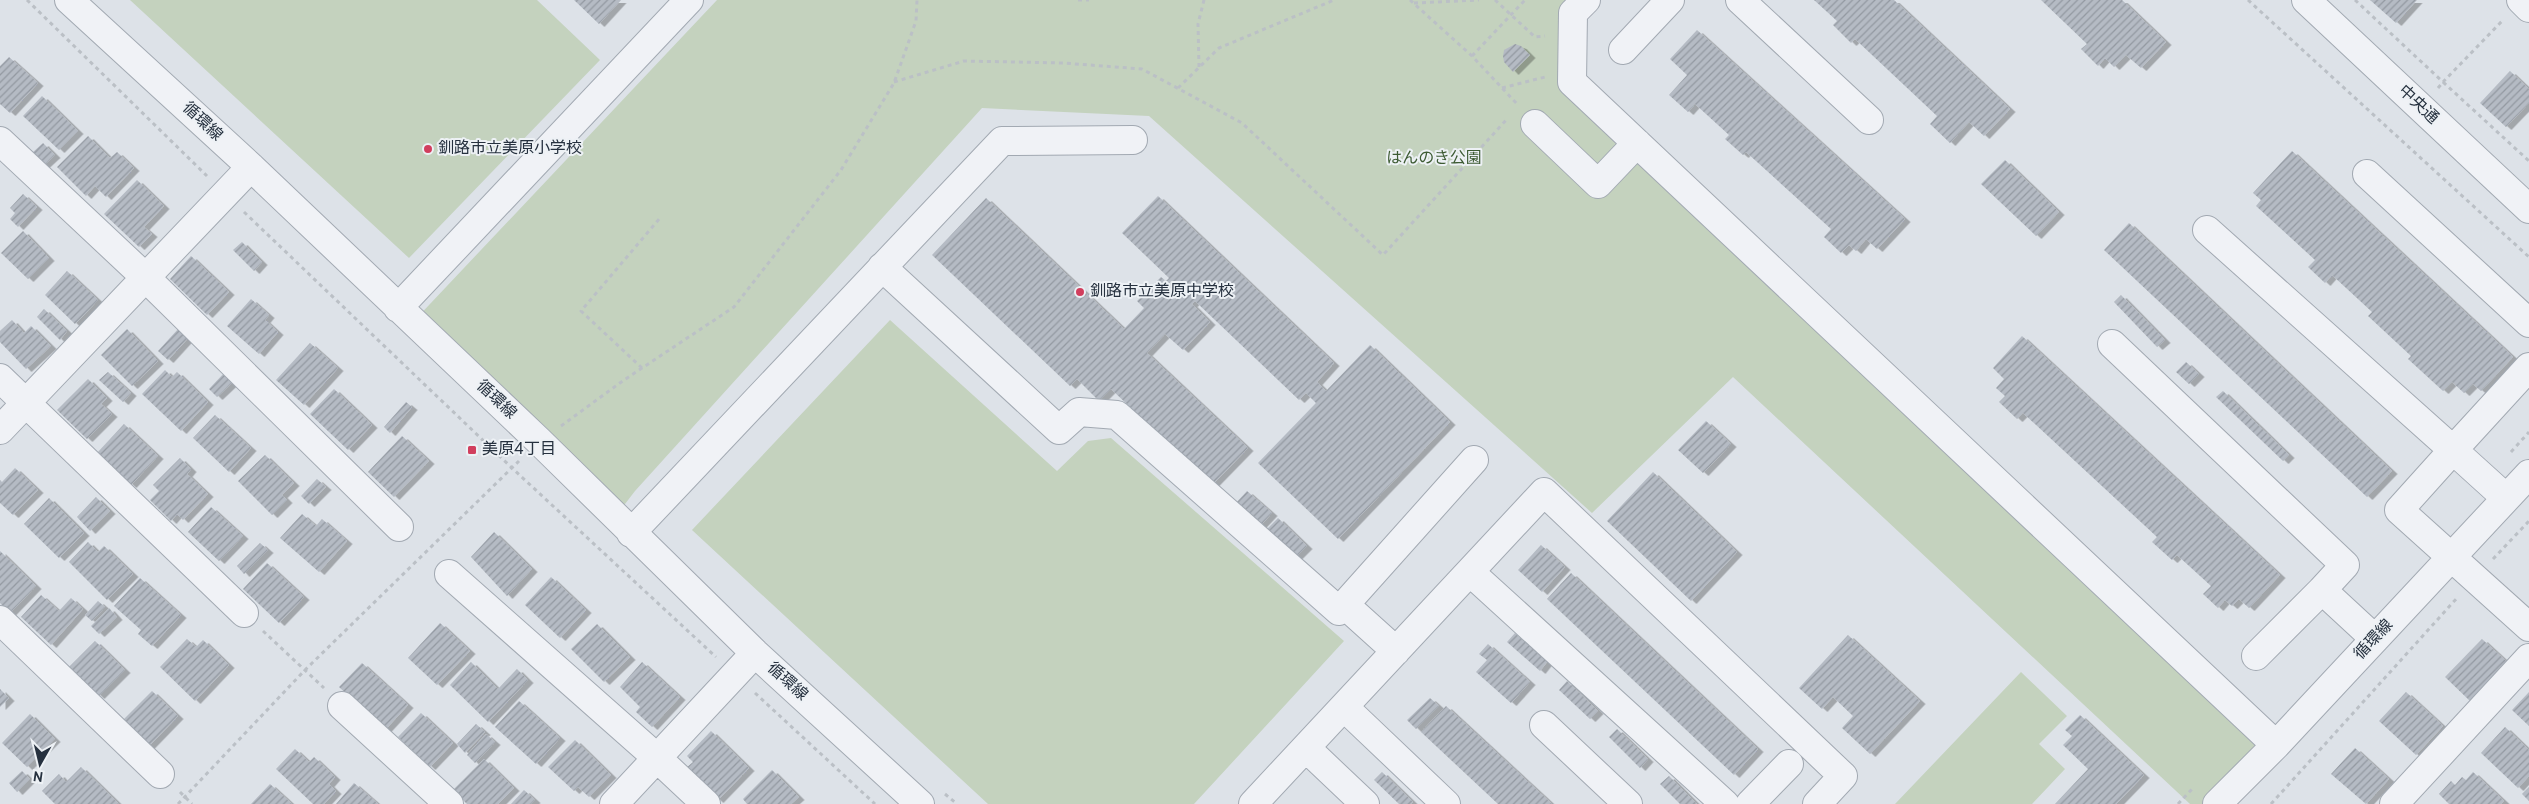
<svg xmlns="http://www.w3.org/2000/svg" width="2529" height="804" font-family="Overpass,'Noto Sans JP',sans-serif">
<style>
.park{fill:#c4d2be}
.building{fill:url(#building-hatch);filter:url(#shadow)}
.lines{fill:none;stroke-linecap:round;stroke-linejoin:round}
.minor-casing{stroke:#a2a9b2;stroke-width:30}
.path{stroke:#bbc0c6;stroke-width:3;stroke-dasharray:4 4;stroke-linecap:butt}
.minor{stroke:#f0f2f6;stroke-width:28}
.poi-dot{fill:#d13e5d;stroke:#edf1f5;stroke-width:2}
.labels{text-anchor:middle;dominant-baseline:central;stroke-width:4;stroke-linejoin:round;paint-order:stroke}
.street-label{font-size:16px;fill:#26313f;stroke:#edf1f5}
.poi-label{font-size:16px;fill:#26313f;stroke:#edf1f5;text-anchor:start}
.park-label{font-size:16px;fill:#3d5b33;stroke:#edf1f5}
</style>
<defs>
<pattern id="building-hatch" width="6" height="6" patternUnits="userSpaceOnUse" patternTransform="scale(1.25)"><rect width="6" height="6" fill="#b5bbc4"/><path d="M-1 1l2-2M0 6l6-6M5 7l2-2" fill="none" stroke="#9399a1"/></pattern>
<filter id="shadow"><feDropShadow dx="5.5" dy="3" stdDeviation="0" flood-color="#0004"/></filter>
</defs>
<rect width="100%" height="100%" fill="#dde2e8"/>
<path class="park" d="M130 0H537L600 60 409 258Z
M717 0H1586L1572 82 2276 745 2217 804H2190L1733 377 1592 513 1149 116 982 108 635 491 615 517 413 322Z
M890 320 1057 471 1088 441 1111 438 1344 641 1194 804H988L692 530Z
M2021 672 2067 716 2039 744 2065 769 2032 804H1895Z"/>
<path class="building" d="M574 0H621L599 24Z
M1814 0H1894L2010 109 1984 136 1969 122 1950 143 1930 124 1937 116 1855 39 1851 43 1833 25 1837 21Z
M2041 0H2122L2166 42 2141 68 2126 55 2114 67 2105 58 2098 66 2081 49 2087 44Z
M2370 0H2417L2396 23Z
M1697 30 1905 219 1877 249 1866 239 1856 251 1849 245 1841 253 1824 237 1831 229 1746 152 1743 155 1725 139 1729 135 1695 104 1688 112 1669 95 1687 75 1670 59Z
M1515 44 1521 46 1530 55 1513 72 1504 62 1503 56 1504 50Z
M9 57 38 83 10 113 0 104V66Z
M2510 71 2529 89V103L2506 127 2480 103Z
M42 96 78 131 59 150 23 116Z
M88 136 110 158 117 152 134 168 106 197 95 186 86 196 57 167Z
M43 143 55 155 44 165 32 153Z
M2292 151 2513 357 2481 391 2473 384 2464 393 2452 382 2443 391 2408 359 2411 356 2368 316 2372 312 2332 275 2325 283 2308 267 2315 260 2256 206 2261 200 2253 193Z
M2005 160 2059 212 2036 236 1981 184Z
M137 180 164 206 144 227 152 234 139 247 104 214Z
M23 194 37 207 18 227 10 219 15 213 10 208Z
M1158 196 1334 363 1317 382 1326 391 1370 345 1450 422 1338 539 1258 463 1316 403 1306 393 1299 400 1195 301 1192 304 1210 322 1183 350 1165 334 1147 353 1248 448 1212 485 1111 389 1099 401 1077 379 1070 386 932 255 986 198 1124 329 1144 308 1137 301 1161 277 1166 281 1169 278 1122 233Z
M2129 223 2392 471 2367 497 2104 250Z
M23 231 49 258 28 279 1 253Z
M242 242 262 262 254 271 233 250Z
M191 256 229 292 207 315 170 279Z
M67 271 98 300 75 324 45 295Z
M2121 295 2165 340 2157 347 2114 302Z
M251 299 269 315 265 320 278 332 259 354 227 326Z
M44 309 67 331 60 340 37 317Z
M12 320 24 333 31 326 51 346 26 369 0 342V331Z
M179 328 189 337 168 360 158 351Z
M127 329 158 361 132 386 101 355Z
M2022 336 2280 575 2249 608 2239 599 2232 606 2225 600 2218 608 2203 594 2211 586 2177 555 2172 560 2152 542 2157 537 2023 413 2017 419 1999 402 2005 396 1996 388 2004 379 1993 368Z
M310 343 338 368 304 405 276 380Z
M2186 362 2199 374 2189 384 2176 372Z
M165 370 172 377 177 372 208 402 181 431 142 394Z
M108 372 131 393 123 402 99 380Z
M225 372 234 381 217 397 209 389Z
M88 379 107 398 101 404 112 414 87 439 57 410Z
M334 389 372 425 348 450 310 414Z
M2223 391 2289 455 2283 461 2216 397Z
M406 402 412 407 390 433 384 427Z
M215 415 251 448 229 472 193 438Z
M1706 421 1731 444 1703 473 1678 450Z
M124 424 158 456 131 485 97 453Z
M402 436 429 461 394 497 368 472Z
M265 455 294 483 282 495 287 500 272 515 238 481Z
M180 458 191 469 187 474 208 494 183 520 177 514 171 521 150 500 159 491 153 485Z
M15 468 38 490 13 515 0 503V480L2 482Z
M1653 472 1737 552 1691 601 1607 521Z
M317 479 326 487 309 504 301 496Z
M1247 491 1272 513 1259 527 1234 505Z
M96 497 110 511 90 531 77 517Z
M49 498 84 533 59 558 24 524Z
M211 507 243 536 219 561 188 532Z
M302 514 316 526 322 519 347 541 319 572 280 538Z
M1278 518 1307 546 1292 561 1263 533Z
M494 532 532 569 507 596 471 557Z
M88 542 98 552 104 546 133 574 107 600 69 562Z
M260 543 268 550 244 574 237 566Z
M1541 545 1565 567 1542 592 1518 570Z
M0 551 36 586 10 613 0 603Z
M267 563 304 597 279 623 243 589Z
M1571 573 1758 749 1734 775 1547 599Z
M551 577 586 610 560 638 525 605Z
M140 578 181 615 152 646 138 634 141 630 114 606Z
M41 595 59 611 71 598 83 609 51 645 21 617Z
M98 601 105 607 92 621 85 615Z
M109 608 117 617 99 634 91 626Z
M440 623 470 651 437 685 408 658Z
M597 624 630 657 604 682 571 649Z
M1515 633 1547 662 1540 671 1507 642Z
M1848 635 1920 701 1870 754 1842 728 1853 716 1833 697 1822 709 1799 688Z
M187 639 196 647 203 640 229 665 195 701 160 667Z
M2482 639 2507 662 2470 701 2445 677Z
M95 641 125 670 99 696 69 667Z
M1488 644 1530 682 1511 703 1476 672 1487 660 1479 654Z
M471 662 498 689 517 669 528 680 488 722 450 685Z
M642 662 680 697 652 727 636 712 640 707 620 687Z
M362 663 408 705 385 730 339 687Z
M1567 681 1598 711 1590 719 1559 690Z
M0 689 9 698 0 707Z
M152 691 178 716 149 746 123 720Z
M2406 692 2443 726 2416 755 2379 721Z
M2529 692V726L2512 710Z
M1430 698 1439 706 1416 729 1407 720Z
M519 701 560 738 536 764 495 727Z
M1446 706 1552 804H1498L1421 732Z
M421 713 453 743 430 767 398 737Z
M30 714 55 739 27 767 2 743Z
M2080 715 2144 775 2116 804H2055L2088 769 2063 745 2072 736 2065 730Z
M476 724 485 732 465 753 457 744Z
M2505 727 2529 750V776L2518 788 2481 753Z
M1617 729 1648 759 1640 768 1609 737Z
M711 731 749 768 718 800 685 769 693 762 687 756Z
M486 734 495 742 475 763 467 755Z
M575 740 611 775 589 797 578 787 574 791 548 767Z
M2355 748 2389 779 2366 804 2331 774Z
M295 749 309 762 314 757 335 777 329 784 336 791 324 804H313L276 769Z
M484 759 514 788 498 804H467L453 790Z
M81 767 119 804H55L42 791 59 774 66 782Z
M772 770 799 797 791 804H747L743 799Z
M22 771 30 779 17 792 9 783Z
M1382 772 1413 802 1411 804H1399L1374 780Z
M2473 772 2504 801 2501 804H2449L2439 794 2451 781 2455 785 2462 777 2466 780Z
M1669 776 1697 804H1680L1660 784Z
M354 783 378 804H336Z
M270 784 292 804H251Z
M2529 787V801L2522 794Z
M524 790 535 800 531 804H511Z"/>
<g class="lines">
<defs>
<path id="minor" d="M69 0 251 167 539 441 755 653 920 804
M1586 0 1573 13 1572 82 2276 745
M1740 0 1869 120
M2306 0 2529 209
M2521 0 2529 8
M1623 50 1670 0
M1535 124 1598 184 1637 143
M0 141 144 276 399 527
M2367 174 2529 323
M2207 230 2453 450 2399 510 2529 627
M882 267 1059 430 1079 412 1117 415 1339 611 1474 460
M398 308 689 0
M2112 344 2345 565 2322 590 2375 639
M0 378 244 613
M0 430 251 167
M2506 498 2453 450 2529 367
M631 533 1002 141 1133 140
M1470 572 1725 804
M449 574 656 757 706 804
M1345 605 1396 651
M0 620 160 774
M2256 656 2322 590
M342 706 449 804
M1344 707 1446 804
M1544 725 1628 804
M1306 748 1365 804
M614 804 755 653
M1253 804 1544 492 1843 776 1817 804
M1750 804 1789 764
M2217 804 2276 745 2529 474
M2394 804 2529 658"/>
</defs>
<use href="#minor" class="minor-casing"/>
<path class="path" d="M27 0 207 176
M1078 0H1089
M1410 0 1472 56 1518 105
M1495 0 1535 37 1545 36
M2248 0 2529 257
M2355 0 2443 82 2503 20
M1414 3 1479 0
M1472 56 1525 0
M1199 67 1198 24 1204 0
M894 82 964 61 1063 63 1142 69 1242 123 1383 255 1508 118
M1178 88 1219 48 1334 0
M1502 88 1545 77
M2438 88 2443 82 2529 161
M244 212 512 468 716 657
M642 368 581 311 660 218
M561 426 624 380 734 307 841 170 894 83 916 21 917 0
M2511 452 2529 432
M2493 559 2529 521
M263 631 324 688
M755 693 875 804
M180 792 192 804
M945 794 957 804
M178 804 305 670 519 461
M2178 804 2193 788
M2271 804 2457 598"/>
<use href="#minor" class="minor"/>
</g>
<g class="poi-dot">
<circle cx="428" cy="149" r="5"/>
<circle cx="1080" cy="292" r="5"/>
<rect x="467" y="445" width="10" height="10" rx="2.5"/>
</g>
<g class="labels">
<g class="street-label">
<text transform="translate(2418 105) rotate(43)">中央通</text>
<text transform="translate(202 122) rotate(43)">循環線</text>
<text transform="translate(496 400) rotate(43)">循環線</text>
<text transform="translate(2374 640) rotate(-47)">循環線</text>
<text transform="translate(787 682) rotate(42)">循環線</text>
</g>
<g class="poi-label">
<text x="438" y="149">釧路市立美原小学校</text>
<text x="1090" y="292">釧路市立美原中学校</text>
<text x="482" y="450">美原4丁目</text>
</g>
<g class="park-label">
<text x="1434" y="159">はんのき公園</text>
</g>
</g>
<g transform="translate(40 764) rotate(188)" stroke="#edf1f5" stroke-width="4" paint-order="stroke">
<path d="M0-4L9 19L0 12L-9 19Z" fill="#26313f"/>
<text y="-8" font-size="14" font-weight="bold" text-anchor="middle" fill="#26313f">N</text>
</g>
</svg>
